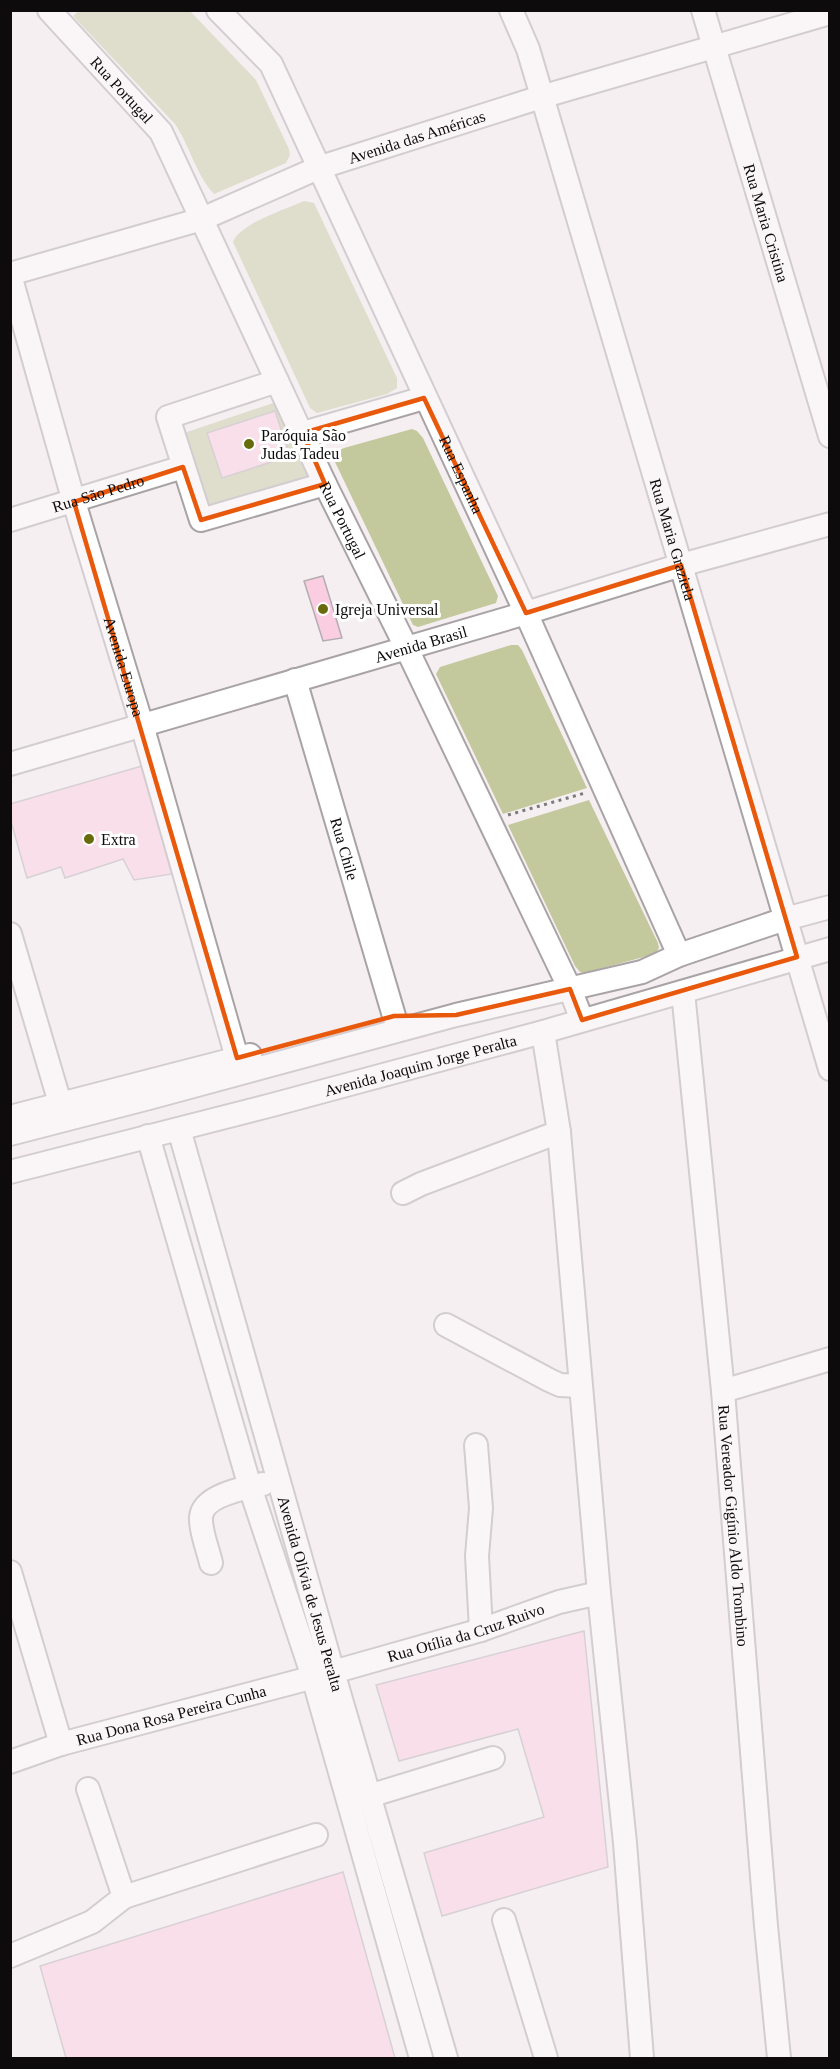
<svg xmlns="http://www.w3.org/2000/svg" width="840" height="2069" font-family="Georgia,serif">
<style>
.green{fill:#c4c89d}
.building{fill:#facde1;stroke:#b3adb0;stroke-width:1.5}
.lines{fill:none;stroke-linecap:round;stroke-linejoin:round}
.minor-casing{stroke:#a9a3a6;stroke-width:26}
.path{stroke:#7d7a7b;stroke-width:3;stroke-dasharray:3 4.5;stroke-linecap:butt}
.minor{stroke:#fff;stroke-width:22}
.marked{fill:none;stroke:#e8590c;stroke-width:4.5;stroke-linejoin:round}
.poi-dot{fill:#686b0c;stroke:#fff;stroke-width:2}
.labels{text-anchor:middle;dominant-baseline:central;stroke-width:6;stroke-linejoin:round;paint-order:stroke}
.street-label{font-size:16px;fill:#0d0b0b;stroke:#fff}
.poi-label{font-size:16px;fill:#0d0b0b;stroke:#fff;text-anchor:start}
</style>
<rect width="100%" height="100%" fill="#f5eff2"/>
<path class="green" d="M79 11H190L256 80 289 149 290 155 286 163 214 194C196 175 190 146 175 124L73 16Z
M304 201 314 203 397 378V388L387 394 317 413 310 408 233 242C239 224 286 209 304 201Z
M282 400 308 476 209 509 184 433Z
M412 429 417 431 423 438 498 596 496 603 418 627 413 625 335 462 338 451 344 448Z
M511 645H518L522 650 587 788 503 814 436 674 440 667Z
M589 800 658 943 659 948 655 954 584 973 580 972 575 966 508 825Z"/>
<path class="building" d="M275 411 290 456 222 478 207 433Z
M323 576 342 638 323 641 304 581Z
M142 766 172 874 134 880 123 859 65 878 61 867 27 878 10 818V804Z
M584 1631 608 1867 442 1916 424 1853 544 1817 518 1729 399 1761 376 1685Z
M343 1872 395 2058H66L40 1966Z"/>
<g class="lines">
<defs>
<g id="minor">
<path id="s1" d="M49 10 161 132 325 484 406 647 570 989 582 1020"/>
<path id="s2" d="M218 10 271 64 526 613 679 955"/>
<path id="s3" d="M511 10 528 49 830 1069"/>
<path id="s4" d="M703 10 830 436"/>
<path id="s5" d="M10 274 202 219 318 168 541 97 830 13"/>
<path id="s6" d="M10 275 74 502 142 725 237 1058"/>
<path d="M277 381 168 417 201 520 325 484"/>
<path d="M303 433 424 398"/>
<path id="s7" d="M10 520 183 467"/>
<path id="s8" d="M295 680 394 1016"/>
<path id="s9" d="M10 764 526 613 681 565 830 524"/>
<path d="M10 934 60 1103"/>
<path id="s10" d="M683 992 723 1391 766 1926 779 2058"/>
<path d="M543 1032 559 1132 599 1593 625 1843 642 2058"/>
<path d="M10 1117 250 1055"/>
<path id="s11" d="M179 1129 333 1672 446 2058"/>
<path d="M10 1134 149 1098 456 1015 642 972 679 955 785 919 830 907"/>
<path d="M148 1136 250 1487 313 1677 421 2058"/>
<path id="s12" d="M10 1172 272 1105 543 1032 830 949"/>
<path d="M403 1193 421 1184 559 1132"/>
<path d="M446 1325 549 1380 560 1385 580 1386"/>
<path d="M723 1391 830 1359"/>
<path d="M476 1445 481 1508 477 1556 481 1630"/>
<path d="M211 1563C208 1549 200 1531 201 1517 203 1495 245 1488 263 1484"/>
<path d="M10 1572 61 1744"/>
<path id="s13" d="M10 1762 61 1744 333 1672 481 1630 559 1602 599 1593"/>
<path d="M88 1789 124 1897"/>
<path d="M356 1800 493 1758"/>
<path d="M504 1920 546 2058"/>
<path d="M10 1956 92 1922 124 1897 316 1835"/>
</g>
</defs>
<use href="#minor" class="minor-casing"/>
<path class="path" d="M508 815 585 793"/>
<use href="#minor" class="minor"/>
</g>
<path d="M0 0H840V2069H0ZM424 398 526 613 681 565 797 957 582 1020 570 989 456 1015 394 1016 237 1058 74 502 183 467 201 520 325 484 303 433Z" fill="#f5eff2" fill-opacity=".55" fill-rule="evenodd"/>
<path class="marked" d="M424 398 526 613 681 565 797 957 582 1020 570 989 456 1015 394 1016 237 1058 74 502 183 467 201 520 325 484 303 433Z"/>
<g class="poi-dot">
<circle cx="249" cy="444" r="6"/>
<circle cx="323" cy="609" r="6"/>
<circle cx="89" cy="839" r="6"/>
</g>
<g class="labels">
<g class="street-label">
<text stroke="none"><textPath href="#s1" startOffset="108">Rua Portugal</textPath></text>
<text stroke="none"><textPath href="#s5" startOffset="430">Avenida das Américas</textPath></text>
<text stroke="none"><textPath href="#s4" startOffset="222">Rua Maria Cristina</textPath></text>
<text stroke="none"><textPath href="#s2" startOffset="528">Rua Espanha</textPath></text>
<text stroke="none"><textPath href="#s7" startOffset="92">Rua São Pedro</textPath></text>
<text stroke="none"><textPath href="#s1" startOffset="594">Rua Portugal</textPath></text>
<text stroke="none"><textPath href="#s3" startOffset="554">Rua Maria Graziela</textPath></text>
<text stroke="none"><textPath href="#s9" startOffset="428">Avenida Brasil</textPath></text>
<text stroke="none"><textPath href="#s6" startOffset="408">Avenida Europa</textPath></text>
<text stroke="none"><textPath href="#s8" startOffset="176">Rua Chile</textPath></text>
<text stroke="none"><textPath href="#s12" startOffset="424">Avenida Joaquim Jorge Peralta</textPath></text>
<text stroke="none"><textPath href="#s10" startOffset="536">Rua Vereador Gigínio Aldo Trombino</textPath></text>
<text stroke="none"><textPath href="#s11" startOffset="483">Avenida Olívia de Jesus Peralta</textPath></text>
<text stroke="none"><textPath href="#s13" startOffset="474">Rua Otília da Cruz Ruivo</textPath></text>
<text stroke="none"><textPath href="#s13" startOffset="168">Rua Dona Rosa Pereira Cunha</textPath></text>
</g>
<g class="poi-label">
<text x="261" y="435">Paróquia São<tspan x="261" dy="18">Judas Tadeu</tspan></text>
<text x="335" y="609">Igreja Universal</text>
<text x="101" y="839">Extra</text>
</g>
</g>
<rect width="840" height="2069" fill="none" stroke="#0d0b0b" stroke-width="24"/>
</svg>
